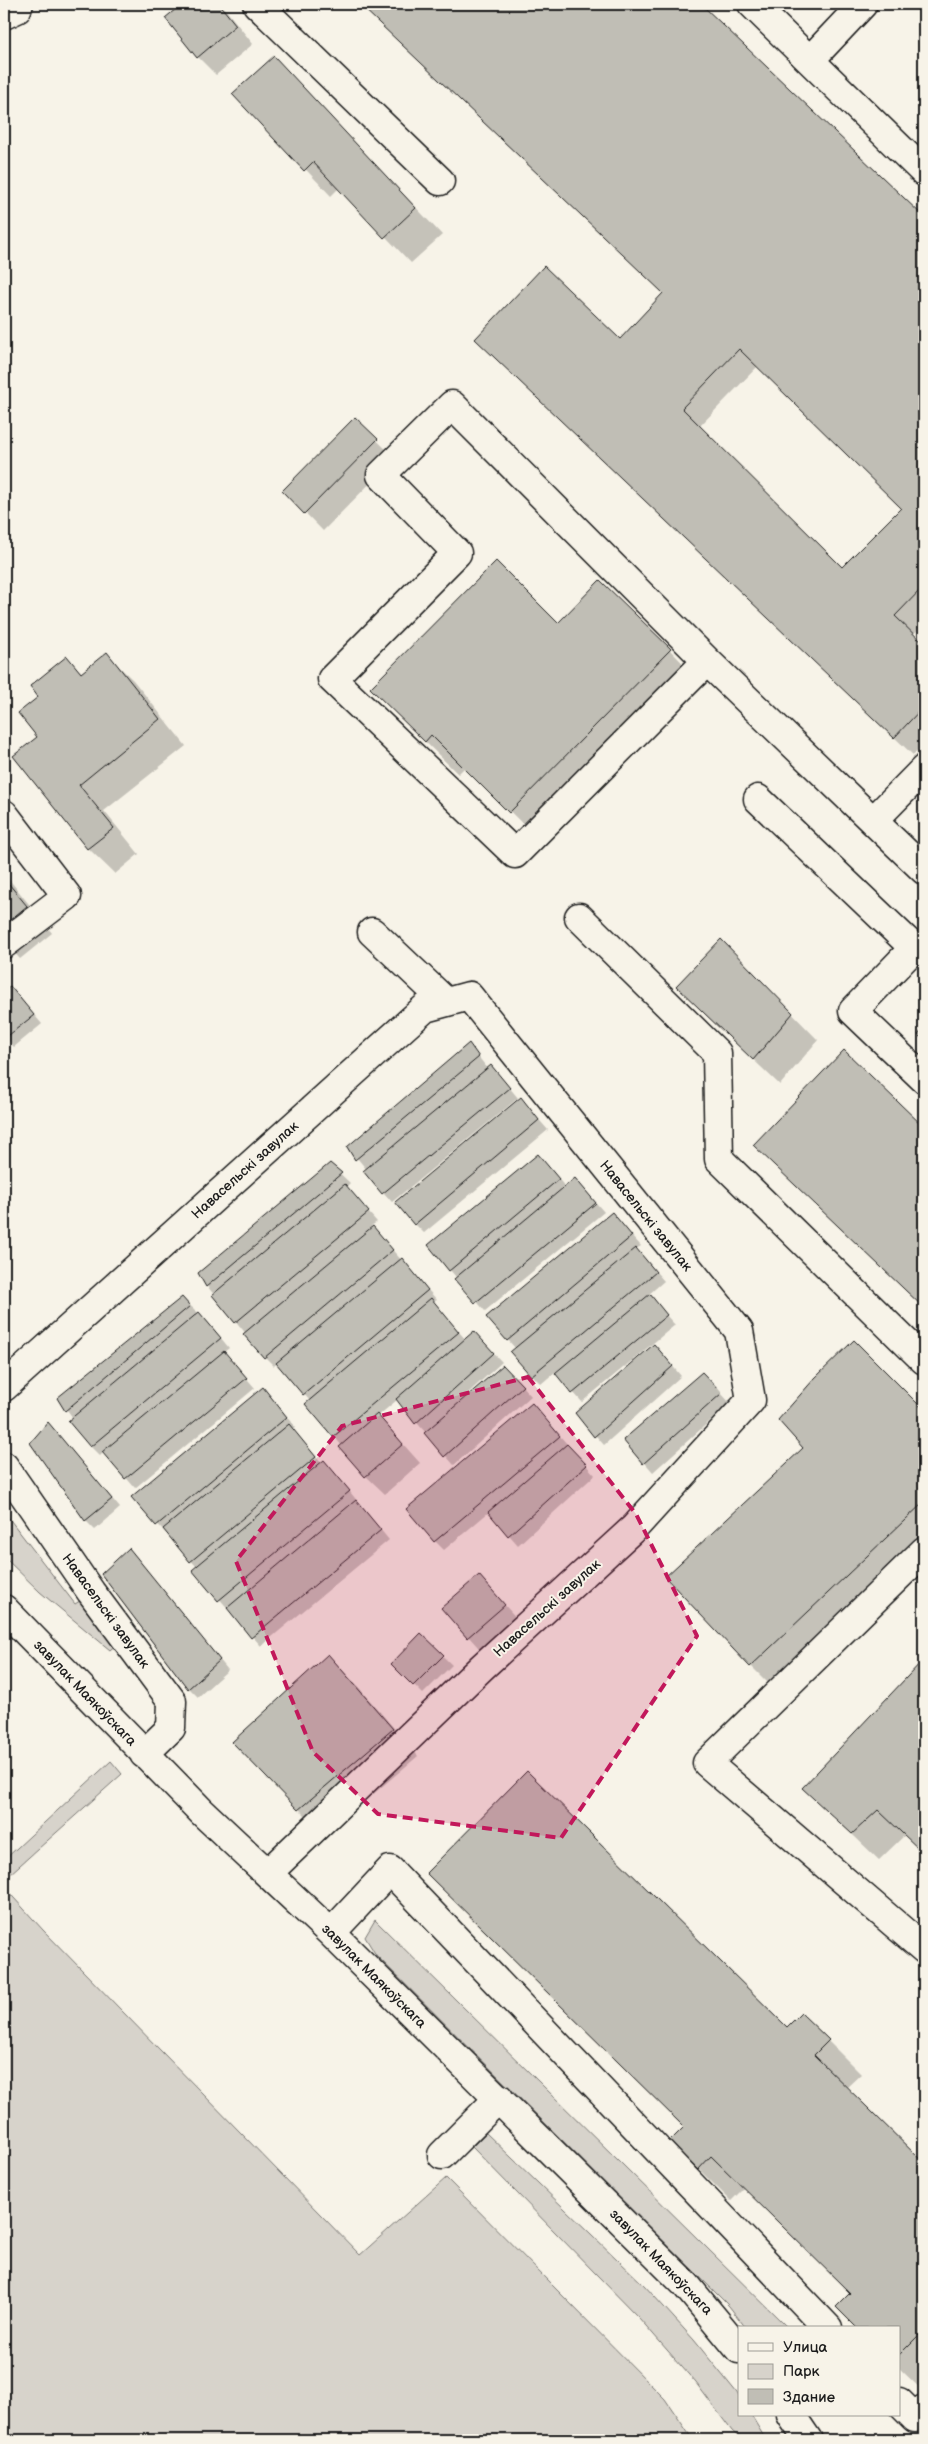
<svg xmlns="http://www.w3.org/2000/svg" width="928" height="2444" font-family="'Balsamiq Sans',sans-serif">
<style>
.green{fill:#d7d3cb;stroke:#7a7874}
.shadow{fill:#0003;fill-rule:evenodd}
.building{fill:#c0beb5;stroke:#1c1c1c;fill-rule:evenodd}
.lines{fill:none;stroke-linecap:round;stroke-linejoin:round}
.minor-casing{stroke:#1c1c1c;stroke-width:31}
.minor{stroke:#f7f3e8;stroke-width:28}
.marked{fill:#c2185b;fill-opacity:0.2;stroke:#c2185b;stroke-width:4;stroke-dasharray:10 6;stroke-linejoin:round}
.labels{text-anchor:middle;dominant-baseline:central;stroke-width:4;stroke-linejoin:round;paint-order:stroke}
.street-label{font-size:14px;fill:#1c1c1c;stroke:#f7f3e8}
</style>
<rect width="100%" height="100%" fill="#f7f3e8"/>
<filter id="ink" filterUnits="userSpaceOnUse"><feTurbulence type="fractalNoise" baseFrequency=".02" numOctaves="2"/><feDisplacementMap in="SourceGraphic" scale="10" xChannelSelector="R" yChannelSelector="G"/><feConvolveMatrix kernelMatrix="1 2 1 2 8 2 1 2 1" color-interpolation-filters="sRGB"/></filter>
<g filter="url(#ink)">
<path class="green" d="M4 1512 75 1604 86 1597 119 1642 110 1650 40 1592 4 1557Z
M111 1761 122 1774 10 1874 4 1867V1860Z
M4 1887 43 1930 360 2255 446 2178 665 2399 693 2440H4Z
M375 1920 788 2328H746L729 2306 376 1955 365 1937Z
M486 2133 644 2285 694 2340 737 2393 739 2397V2415H751L766 2440H742L732 2431 696 2383 639 2318 472 2147Z"/>
<path class="shadow" d="M184 4H221L253 44 216 75 198 57 167 18Z
M360 4H699L924 219V623L913 635 924 645V743L913 755 476 339 620 340 665 293ZM758 366 902 508 842 569 699 427Z
M274 57 442 235 411 263 339 188 331 196 234 94Z
M355 419 395 458 323 531 284 491Z
M558 625 670 650 702 683 543 844 465 767 458 774 404 721Z
M106 654 133 680 186 746 104 811 139 854 115 874 88 848 14 757 39 737 40 697 67 658 82 673Z
M4 873 52 933 20 959 12 950 4 956Z
M721 941 818 1040 780 1085 703 1012Z
M10 987 42 1024 14 1047 4 1036V993Z
M469 1045 488 1069 500 1076 518 1098 392 1202 365 1172 367 1170 348 1147Z
M844 1052 924 1128V1308L755 1145Z
M521 1099 548 1130 424 1233 415 1224Z
M330 1164 350 1183 346 1187 377 1222 371 1226 437 1300 433 1302 466 1340 483 1342 502 1362 467 1394 469 1396 512 1375 531 1396 454 1465 397 1400 378 1416 420 1463 385 1494 366 1476 334 1436 310 1401 277 1363 274 1366 265 1357 207 1286 200 1274Z
M547 1165 566 1188 584 1189 604 1212 485 1311 450 1270Z
M612 1214 641 1246 636 1249 664 1281 648 1295 675 1325 582 1402 555 1372 541 1384 532 1375 516 1349 508 1340Z
M182 1298 208 1322 229 1348 224 1352 255 1388 135 1488 104 1452 100 1456 91 1447 70 1421 73 1418 59 1399Z
M854 1342 924 1412V1565L784 1699 751 1666 805 1448Z
M663 1355 681 1376 604 1445 576 1413Z
M711 1382 730 1403 653 1472 625 1440Z
M271 1398 295 1427 292 1429 322 1464 333 1471 389 1540 261 1646 194 1570 197 1567 133 1497Z
M532 1405 595 1475 518 1545 489 1512 444 1550 435 1541Z
M49 1424 120 1508 95 1530 86 1521 32 1443Z
M129 1549 228 1670 198 1697 189 1688Z
M479 1577 522 1624 486 1656 443 1608Z
M421 1635 452 1665 423 1694 393 1664Z
M328 1656 354 1682 418 1756 325 1835 299 1809Z
M924 1661V1854L905 1835 879 1860 804 1788Z
M787 2029 828 2041 861 2074 846 2088 924 2165V2392L899 2368V2328L851 2293 744 2188 731 2201 671 2142Z"/>
<path class="building" d="M182 4H219L236 25 197 58 165 18Z
M359 4H701L924 217V586L895 616 924 644V706L894 738 475 339 544 266 620 339 663 293ZM739 349 901 508 842 567 682 408Z
M274 56 416 208 384 238 313 162 304 171 232 94Z
M355 417 378 439 304 514 282 491Z
M496 561 558 623 600 580 671 649 509 813 431 735 425 742 370 688Z
M107 652 160 719 79 785 114 828 87 849 13 756 37 737 18 713 38 697 30 686 67 656 81 673Z
M4 878 27 906 4 925Z
M721 939 793 1013 753 1060 676 986Z
M10 986 34 1015 4 1039V991Z
M924 1028V1041L918 1035Z
M469 1043 479 1057 355 1160 347 1147Z
M844 1050 924 1127V1308L753 1145Z
M491 1065 510 1088 382 1194 363 1171Z
M521 1097 539 1120 414 1225 395 1202Z
M538 1154 559 1179 449 1271 428 1245Z
M330 1163 342 1173 206 1287 198 1273Z
M575 1178 596 1203 475 1303 454 1279Z
M345 1184 369 1212 235 1323 212 1295Z
M612 1212 632 1236 507 1341 486 1317Z
M373 1226 393 1250 264 1358 243 1334Z
M636 1248 656 1272 531 1376 510 1352Z
M402 1258 428 1290 303 1395 276 1363Z
M650 1294 667 1315 572 1394 555 1373Z
M182 1297 190 1306 65 1411 57 1398Z
M431 1298 459 1332 333 1437 305 1404Z
M199 1312 221 1338 90 1447 68 1421Z
M474 1331 494 1353 415 1424 396 1399Z
M854 1340 924 1410V1502L750 1667 665 1577 803 1448 778 1420 815 1378Z
M654 1344 673 1366 594 1437 575 1413Z
M224 1351 247 1378 125 1479 102 1452Z
M503 1365 523 1386 444 1457 424 1433Z
M702 1372 722 1393 643 1464 623 1440Z
M263 1387 287 1417 156 1526 131 1497Z
M532 1403 560 1436 434 1542 406 1509Z
M377 1414 403 1444 365 1477 339 1447Z
M48 1422 112 1499 85 1521 30 1443Z
M289 1424 316 1457 190 1562 163 1529Z
M567 1444 587 1465 508 1536 488 1512Z
M324 1460 350 1491 218 1601 192 1570Z
M356 1500 381 1530 251 1638 227 1608Z
M129 1548 220 1660 188 1689 101 1574Z
M479 1575 505 1605 467 1638 441 1608Z
M421 1633 444 1655 413 1686 391 1664Z
M328 1654 393 1729 298 1810 232 1742Z
M924 1659V1854L878 1810 852 1834 802 1788Z
M527 1771 787 2027 801 2013 829 2040 814 2055 924 2163V2330L899 2355V2328H857L836 2307 850 2293 711 2156 698 2170 669 2142 684 2127 426 1873Z"/>
<g class="lines">
<defs>
<path id="minor" d="M257 4 440 181
M752 4 924 172
M4 15 17 9 19 4
M811 59 863 4
M707 661 515 854 332 679 457 553 381 475 452 405 707 661 873 821 924 769
M758 799 914 948 853 1011 924 1079
M4 814 67 896 4 944
M873 821 924 870
M579 917 717 1053 719 1159 924 1360
M372 932 446 1002
M4 1387 425 1008 469 996 739 1331 751 1400 635 1527 482 1667 268 1873
M4 1466 91 1592 172 1701 171 1728 144 1754
M924 1551 707 1763 924 1949
M4 1609 202 1812 331 1933 686 2285 739 2349
M331 1933 390 1870 828 2328
M442 2155 499 2098
M899 2402 915 2418 924 2409
M791 2415 808 2440"/>
</defs>
<use href="#minor" class="minor-casing"/>
<use href="#minor" class="minor"/>
</g>
</g>
<path class="marked" d="M528 1377 636 1514 697 1636 561 1838 378 1814 313 1752 236 1561 342 1426Z"/>
<g class="labels">
<g class="street-label">
<text transform="translate(245 1170) rotate(-42)">Навасельскі завулак</text>
<text transform="translate(646 1216) rotate(51)">Навасельскі завулак</text>
<text transform="translate(547 1608) rotate(-42)">Навасельскі завулак</text>
<text transform="translate(106 1611) rotate(54)">Навасельскі завулак</text>
<text transform="translate(85 1693) rotate(46)">завулак Маякоўскага</text>
<text transform="translate(374 1976) rotate(45)">завулак Маякоўскага</text>
<text transform="translate(661 2262) rotate(46)">завулак Маякоўскага</text>
</g>
</g>
<rect width="928" height="2444" fill="none" stroke="#f7f3e8" stroke-width="20"/>
<rect x="10" y="10" width="908" height="2424" fill="none" stroke="#1c1c1c" stroke-width="2" filter="url(#ink)"/>
<rect x="738" y="2326" width="162" height="90" fill="#f7f3e8" stroke="#9f9d96"/>
<rect x="748" y="2343" width="25" height="8" fill="#f7f3e8" stroke="#9f9d96"/>
<text x="783" y="2352" font-size="15" fill="#1c1c1c">Улица</text>
<rect x="748" y="2364" width="25" height="15" fill="#d7d3cb" stroke="#9f9d96"/>
<text x="783" y="2376" font-size="15" fill="#1c1c1c">Парк</text>
<rect x="748" y="2389" width="25" height="15" fill="#c0beb5" stroke="#9f9d96"/>
<text x="783" y="2402" font-size="15" fill="#1c1c1c">Здание</text>
</svg>
